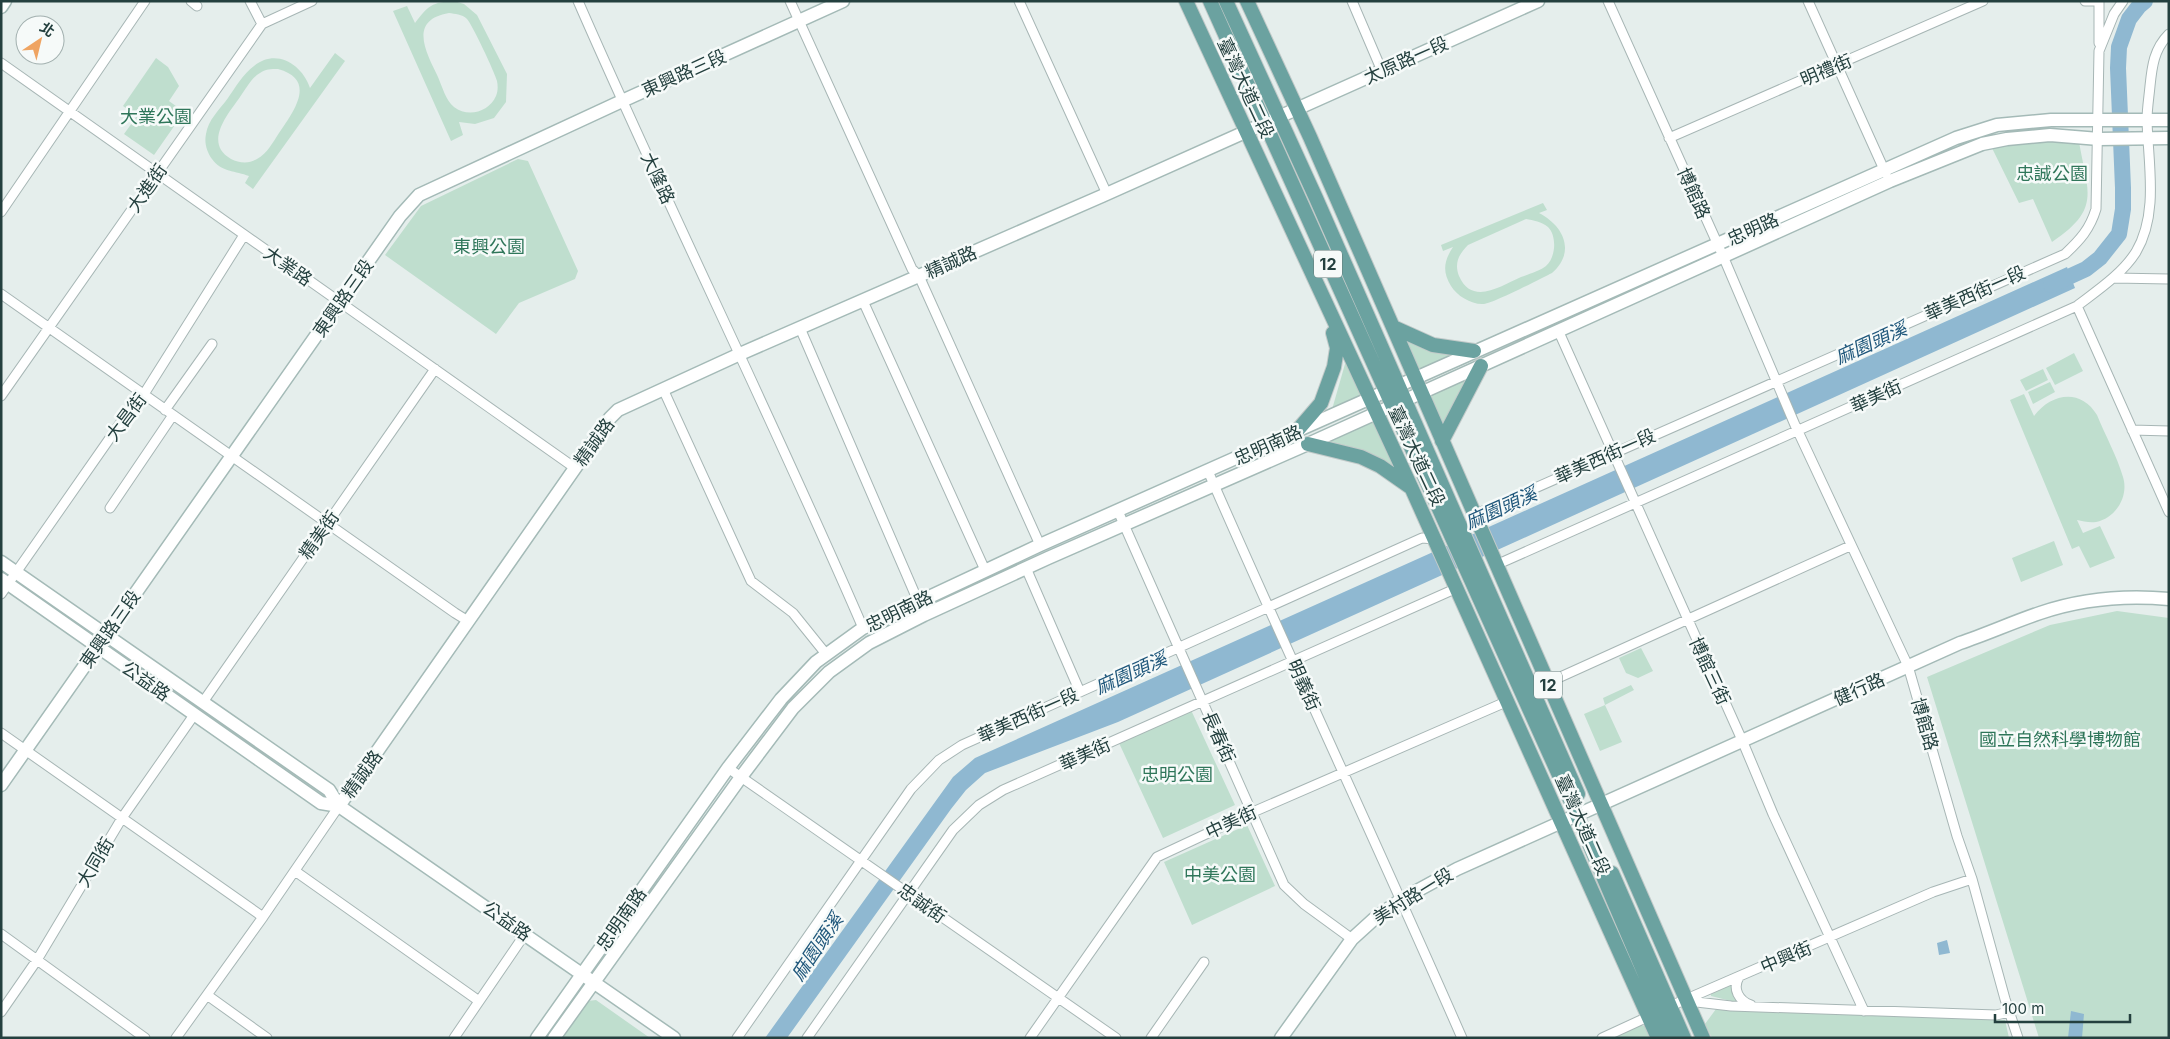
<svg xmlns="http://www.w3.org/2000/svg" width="2170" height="1039" font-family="Inter,'Noto Sans TC',sans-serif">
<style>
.green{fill:#bfdece;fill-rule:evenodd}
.water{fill:#8fb8d1}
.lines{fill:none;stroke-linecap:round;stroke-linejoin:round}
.river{stroke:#8fb8d1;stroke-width:16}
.street-casing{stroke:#a7b6b5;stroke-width:11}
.secondary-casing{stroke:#a4bab7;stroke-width:15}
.primary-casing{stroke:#c2cac9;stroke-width:16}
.street{stroke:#fff;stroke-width:9}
.secondary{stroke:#fff;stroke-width:12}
.primary{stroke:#6ba2a0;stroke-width:14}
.labels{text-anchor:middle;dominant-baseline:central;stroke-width:5;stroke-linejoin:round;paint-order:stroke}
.shield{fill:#f6faf9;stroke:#637877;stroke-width:1}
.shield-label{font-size:16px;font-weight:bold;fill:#24403f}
.street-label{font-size:18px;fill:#24403f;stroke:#f6faf9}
.park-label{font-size:18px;fill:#2f765a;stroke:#f6faf9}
.water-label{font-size:19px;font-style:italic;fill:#1f577b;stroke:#f6faf9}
</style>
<rect width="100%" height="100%" fill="#e5eeec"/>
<path class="green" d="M454 1 464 4 477 15 507 74 506 102 494 118 475 124 459 122 463 135 451 141 393 11 407 6 415 23C428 6 432 2 454 1ZM449 13C455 14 462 14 467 19 472 24 495 73 497 81 498 86 498 91 496 96 489 112 468 118 454 107 446 101 442 86 438 77 427 54 407 20 449 13Z
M335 53 345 61 253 189 245 183 249 176C236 171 221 172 212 159 207 152 204 143 206 134 208 120 220 109 228 98 235 88 243 74 254 66 276 48 302 64 310 88ZM278 69C318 80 293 112 279 133 273 142 267 154 257 159 249 164 239 163 231 159 203 143 228 114 240 97 246 89 251 78 260 73 265 69 271 69 278 69Z
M156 58 168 67 179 86 169 101 184 112 154 155 124 134 137 116 123 106Z
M2032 140 2079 142C2088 193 2101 209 2052 242L2033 199 2019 203 1992 148Z
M518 159 528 161 578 271 575 279 519 303 496 334 385 255 421 206Z
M1543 203 1547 210 1539 213C1564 226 1576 252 1552 273 1540 279 1494 303 1484 304 1472 305 1457 296 1451 286 1442 271 1444 261 1453 247L1443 251 1441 245ZM1526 219C1533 220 1542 222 1548 227 1557 236 1556 257 1546 266 1540 271 1529 274 1521 277 1501 286 1472 306 1459 276 1454 263 1459 254 1468 245Z
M1394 321 1406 328 1467 351 1415 373Z
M2074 353 2083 371 2055 385 2046 368Z
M1347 357 1365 397 1331 413Z
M2043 369 2048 380 2026 391 2020 380Z
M1474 372 1442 435 1427 394Z
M2050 382 2055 392 2033 404 2028 392Z
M2024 394 2034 416C2051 393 2081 388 2097 415 2105 435 2117 456 2123 477 2129 496 2116 518 2096 522 2089 523 2083 521 2077 520L2083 533 2100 526 2115 558 2090 568 2079 546 2072 549 2010 400Z
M1374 418 1405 480 1317 443Z
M2054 541 2063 565 2021 582 2012 558Z
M2117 611 2169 618V1038H2039L1927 677 2050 625Z
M1641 648 1653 671 1638 678 1626 673 1619 658Z
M1631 685 1634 690 1605 705 1622 742 1600 751 1584 714 1605 705 1603 698Z
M1191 710 1235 805 1163 838 1119 743Z
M1247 825 1275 886 1192 925 1164 862Z
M1732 984 1739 1003 1711 996V994Z
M596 1000 650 1038H563L588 1001Z
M1716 1009 2005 1020 2009 1038H1712L1705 1024Z
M1638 1025 1645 1026 1650 1038H1610Z"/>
<path class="water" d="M2067 267 2075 288 1118 722 985 773 966 790 951 809 787 1038H765L953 777 975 758Z
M1947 940 1950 953 1939 955 1937 943Z
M2071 1011 2084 1014 2082 1038H2068Z"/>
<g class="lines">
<path class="river" d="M2051 285 2086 269 2100 258 2119 234 2123 209V188L2118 68 2119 47 2129 19 2139 6 2145 1"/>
<defs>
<path id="street" d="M191 1 197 6
M250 1 262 24
M578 1C670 212 772 417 863 628
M790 1 912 269 919 276 1040 545
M1019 1 1107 194
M1352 1 1382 71
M1608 1 1723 256 1795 425 1908 666 1957 836 1972 879 2005 999 2018 1038
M1808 1 1886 174
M2085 1H2099
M2099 43V1
M1 63 575 468
M1669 138 1983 1
M1 212 145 1
M2114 278 2169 279
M1 294 455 613 468 621
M863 301 985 570
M2077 306 2169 512
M800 328 924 615
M1558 330 1742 740 1773 814 1864 1011
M663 389 751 581 793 613 826 654
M1 396 262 24 312 1
M165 410 212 344
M2132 430 2169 431
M1208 471C1291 661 1379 848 1462 1038
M110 508 173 415
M1118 511 1284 885 1304 904 1352 939
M1474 515 2065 254C2080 240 2090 229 2096 209L2099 51 2114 14 2123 1
M1496 565 2077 306C2098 290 2122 274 2136 252 2159 213 2148 163 2147 120 2147 109 2149 97 2150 86 2152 66 2154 49 2169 34
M1026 568 1080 692
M1 594 133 405 144 394 244 235
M1547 683 1850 546
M203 702 435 369
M1 733 263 917
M728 768 1116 1038
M295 871 479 1001
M1 934 145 1038
M1739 977C1732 989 1739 1001 1751 1005
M207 995 267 1038
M1688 1001 1731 1006 1996 1015 2009 1012
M1666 1008 1933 892 1972 879
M1 1012 37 960 122 818 194 715
M176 1038 263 917 339 806
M454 1038 525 934
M737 1038 911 789 939 760 962 745 1422 538 1434 539
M807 1038 953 830 979 805 1003 790 1457 588
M1030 1038 1157 857 1253 812 1508 701
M1151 1038 1204 962
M1602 1038 1652 1015"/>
<path id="secondary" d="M1 7 5 1
M1 562 329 790 339 806 674 1038
M1 579 321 803 339 806
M1 785 400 216 419 195 622 101 843 1
M339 806 610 418 618 410 740 354 1102 196 1538 1
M537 1038 728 768 781 699 816 662 863 628 1040 545 1956 138 1997 125 2051 120H2169
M554 1038 741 777 793 708 829 672 869 643 924 615 1048 558 1308 444 1890 181 1982 144 2007 139 2050 135 2099 139 2169 138
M1281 1038 1352 939 1374 919 1402 899 1457 869 1960 643C1987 634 2013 622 2040 613 2081 599 2125 595 2169 599"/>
<path id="primary" d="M1186 1 1411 487 1658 1038
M1210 1 1577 815 1672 1038
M1226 1 1316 198 1578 794
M1247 1 1310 137 1703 1038
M1393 327 1433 345 1474 351
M1296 432 1321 403 1334 367 1337 348 1333 333
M1442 441 1481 366
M1308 444 1361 457 1380 466 1410 487
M1612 873 1684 1038"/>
</defs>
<use href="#street" class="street-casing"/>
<use href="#secondary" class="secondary-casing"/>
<use href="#primary" class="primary-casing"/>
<use href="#street" class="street"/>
<use href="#secondary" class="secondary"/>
<use href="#primary" class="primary"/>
</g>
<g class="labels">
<g class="shield">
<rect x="1314" y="250.5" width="28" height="27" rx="4"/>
<rect x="1534" y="671.5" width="28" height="27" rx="4"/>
</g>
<g class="shield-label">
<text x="1328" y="264">12</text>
<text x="1548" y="685">12</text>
</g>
<g class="street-label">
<text transform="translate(1406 60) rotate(-24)">太原路一段</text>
<text transform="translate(1826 70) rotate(-23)">明禮街</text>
<text transform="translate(684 73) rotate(-24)">東興路三段</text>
<text transform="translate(1246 88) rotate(65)">臺灣大道二段</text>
<text transform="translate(658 178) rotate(65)">大隆路</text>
<text transform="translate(147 188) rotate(-55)">大進街</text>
<text transform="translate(1694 193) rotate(66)">博館路</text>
<text transform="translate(1753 229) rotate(-24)">忠明路</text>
<text transform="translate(951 262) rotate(-24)">精誠路</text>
<text transform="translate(288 266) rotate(35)">大業路</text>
<text transform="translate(1975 293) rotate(-24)">華美西街一段</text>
<text transform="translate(343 298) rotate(-55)">東興路三段</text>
<text transform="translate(1876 396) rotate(-24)">華美街</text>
<text transform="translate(126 417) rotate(-53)">大昌街</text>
<text transform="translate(594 442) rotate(-54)">精誠路</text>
<text transform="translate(1268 445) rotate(-24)">忠明南路</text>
<text transform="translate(1417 456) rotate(65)">臺灣大道二段</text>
<text transform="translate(1605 456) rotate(-24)">華美西街一段</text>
<text transform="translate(319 535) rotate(-55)">精美街</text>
<text transform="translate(899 611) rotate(-26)">忠明南路</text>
<text transform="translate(110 629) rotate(-55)">東興路三段</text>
<text transform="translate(1710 671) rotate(65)">博館三街</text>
<text transform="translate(146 681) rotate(35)">公益路</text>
<text transform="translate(1304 685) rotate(66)">明義街</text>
<text transform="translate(1859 689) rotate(-24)">健行路</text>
<text transform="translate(1028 715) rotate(-24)">華美西街一段</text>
<text transform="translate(1925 724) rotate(74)">博館路</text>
<text transform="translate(1219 737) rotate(66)">長春街</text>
<text transform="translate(1085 754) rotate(-24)">華美街</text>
<text transform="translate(362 774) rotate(-54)">精誠路</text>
<text transform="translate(1231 822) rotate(-25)">中美街</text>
<text transform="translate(1583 825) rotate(66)">臺灣大道二段</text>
<text transform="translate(95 862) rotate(-59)">大同街</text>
<text transform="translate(1413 896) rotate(-32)">美村路一段</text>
<text transform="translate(922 903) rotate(35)">忠誠街</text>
<text transform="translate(621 919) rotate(-55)">忠明南路</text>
<text transform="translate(507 921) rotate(35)">公益路</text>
<text transform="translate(1786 957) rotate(-23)">中興街</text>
</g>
<g class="park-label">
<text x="156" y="116">大業公園</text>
<text x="2052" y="173">忠誠公園</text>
<text x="489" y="246">東興公園</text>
<text x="2060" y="739">國立自然科學博物館</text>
<text x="1177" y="774">忠明公園</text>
<text x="1220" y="874">中美公園</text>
</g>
<g class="water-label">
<text transform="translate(1871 343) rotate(-24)">麻園頭溪</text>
<text transform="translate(1501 508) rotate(-24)">麻園頭溪</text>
<text transform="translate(1131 673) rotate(-24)">麻園頭溪</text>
<text transform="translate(817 947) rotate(-56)">麻園頭溪</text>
</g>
</g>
<rect width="2170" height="1039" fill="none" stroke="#24403f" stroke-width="5"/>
<g transform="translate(40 40) rotate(35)"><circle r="24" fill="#f6faf9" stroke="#a2b0af"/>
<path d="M0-4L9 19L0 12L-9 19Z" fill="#efa462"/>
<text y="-8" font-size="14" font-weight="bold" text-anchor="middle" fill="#24403f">北</text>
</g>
<path d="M1995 1014v8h135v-8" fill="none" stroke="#24403f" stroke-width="2.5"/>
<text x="2002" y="1014" font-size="15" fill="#24403f" stroke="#f6faf9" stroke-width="4" paint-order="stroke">100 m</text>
</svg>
